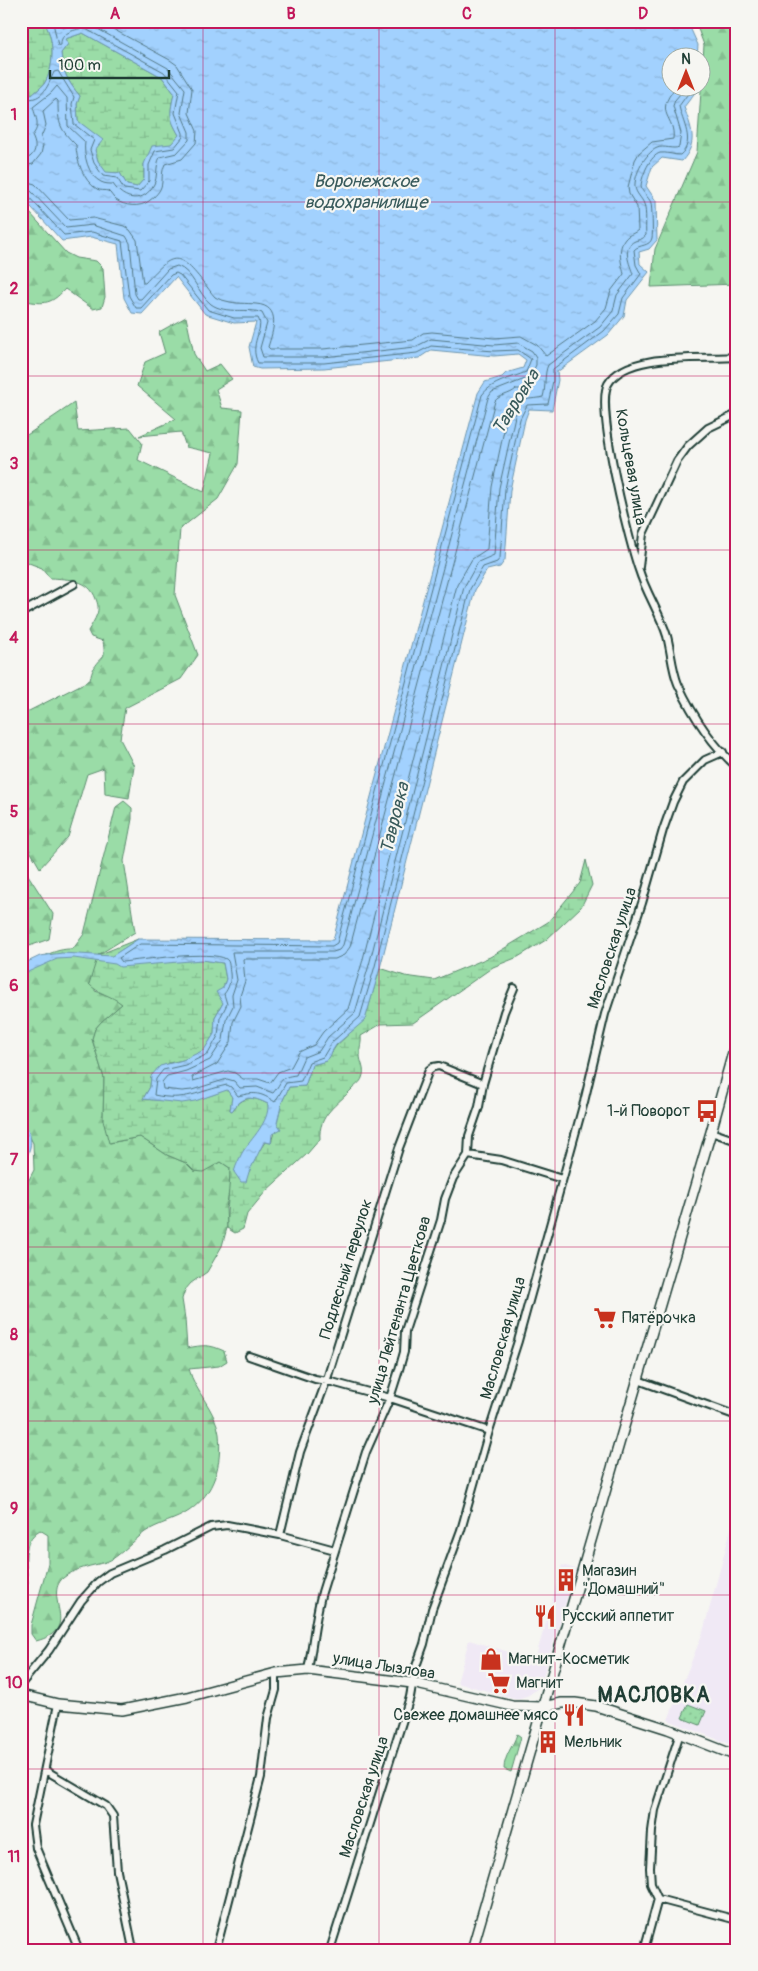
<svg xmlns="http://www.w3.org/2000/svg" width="758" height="1971" font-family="Pangolin,sans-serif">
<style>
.built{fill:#f0e9f5}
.grass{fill:url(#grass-dots);stroke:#5c8c6e}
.forest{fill:url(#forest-firs);stroke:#5c8c6e}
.wetland{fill:url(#wetland-marsh);stroke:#5c8c6e}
.water{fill:url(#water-ripples);stroke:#6e96ad;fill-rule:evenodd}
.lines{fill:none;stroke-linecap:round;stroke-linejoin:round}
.shore{stroke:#537885;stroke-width:1}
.street-casing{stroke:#1f3d34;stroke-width:10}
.secondary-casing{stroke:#1f3d34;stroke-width:12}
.street{stroke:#f6f6f2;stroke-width:6}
.secondary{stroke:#f6f6f2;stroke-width:9}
.grid{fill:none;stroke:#c2185b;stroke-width:1;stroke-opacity:0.55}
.labels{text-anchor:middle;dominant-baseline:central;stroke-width:4.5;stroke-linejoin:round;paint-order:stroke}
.street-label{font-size:16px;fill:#1f3d34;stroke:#f6f6f2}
.poi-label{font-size:16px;fill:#1f3d34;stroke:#f6f6f2;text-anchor:start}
.water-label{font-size:18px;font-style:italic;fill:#395b5c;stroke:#f6f6f2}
.district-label{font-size:21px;font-weight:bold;letter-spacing:1px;fill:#1f3d34;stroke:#f6f6f2}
.neatline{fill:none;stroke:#c2185b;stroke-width:2}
.grid-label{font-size:16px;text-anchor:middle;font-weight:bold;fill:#c2185b}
</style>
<defs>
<pattern id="grass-dots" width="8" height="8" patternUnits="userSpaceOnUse" patternTransform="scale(1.25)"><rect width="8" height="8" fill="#9adca7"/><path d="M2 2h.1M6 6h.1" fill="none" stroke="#84be90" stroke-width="1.8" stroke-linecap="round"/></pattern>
<pattern id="forest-firs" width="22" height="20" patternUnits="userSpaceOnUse" patternTransform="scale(1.25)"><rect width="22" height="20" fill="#9adca7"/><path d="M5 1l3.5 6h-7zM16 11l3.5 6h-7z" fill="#84be90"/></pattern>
<pattern id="wetland-marsh" width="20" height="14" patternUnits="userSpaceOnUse" patternTransform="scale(1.25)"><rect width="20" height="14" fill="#9adca7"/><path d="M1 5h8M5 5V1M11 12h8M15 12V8" fill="none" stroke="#84be90"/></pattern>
<pattern id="water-ripples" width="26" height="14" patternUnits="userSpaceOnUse" patternTransform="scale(1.25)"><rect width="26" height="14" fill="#a2d1fe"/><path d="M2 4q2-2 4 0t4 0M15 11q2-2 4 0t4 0" fill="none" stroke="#8bb4da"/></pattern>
</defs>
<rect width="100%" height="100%" fill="#f6f6f2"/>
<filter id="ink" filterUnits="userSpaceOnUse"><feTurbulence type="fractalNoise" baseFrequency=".02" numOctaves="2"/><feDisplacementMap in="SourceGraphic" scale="10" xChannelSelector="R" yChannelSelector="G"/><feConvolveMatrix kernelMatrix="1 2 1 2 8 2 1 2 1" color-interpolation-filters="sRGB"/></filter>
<g filter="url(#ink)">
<path class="built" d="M737 1507V1747L668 1720 703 1632Z
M562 1565 576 1569 542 1680 537 1689 529 1695 518 1699 457 1683 469 1640 535 1660Z"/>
<path class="grass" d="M688 1704 706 1711 700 1725 682 1718Z"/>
<path class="forest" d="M695 21H737V284L651 287 655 249 697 152 704 45Z
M21 206 30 213 66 253 76 258 96 261 103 268 105 297 102 307 93 309 65 289C50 306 42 304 21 300Z
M186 317 194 354 205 371 220 364 232 379 216 389 222 408 242 410 238 464 218 499 180 529 175 595 198 655 181 679 125 708 120 739 134 766 129 798 105 794 104 768 87 774 68 837 40 868 21 835V715L90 680C91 676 92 671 94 668 103 654 106 661 103 641L91 637 88 631C91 626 95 620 97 614 99 609 98 604 96 599 89 579 68 579 50 578L42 568 21 560V439L74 403 78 431 130 428 142 443 138 460 204 492 213 453 186 447 181 432 139 436 176 419 137 386 145 362 165 353 159 332Z
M124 801 132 808V819L124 861 135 932 98 955 95 991 114 997 122 1004 101 1022 95 1029 92 1039 104 1078 103 1120 110 1143 140 1137 167 1155 186 1163 194 1171H203L221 1162 230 1168V1187L226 1208 227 1228 222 1246 207 1272 191 1283 185 1290 182 1299 185 1319 187 1348C203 1345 209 1344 224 1351L227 1361 219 1366 189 1369C195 1392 216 1410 219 1434 222 1464 215 1493 189 1511 176 1520 159 1523 145 1532 134 1540 118 1558 106 1562 92 1566 75 1568 63 1578 42 1597 83 1629 36 1641L31 1634V1625L48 1563V1535L40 1530C21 1541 26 1564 28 1583L21 1592V1195L34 1170 33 1143 21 1120V971C36 960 54 948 73 949L84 934 116 807Z
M21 864 53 914 49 939 21 949Z
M517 1734 521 1737 511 1772 504 1769C504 1756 513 1747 517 1734Z"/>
<path class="wetland" d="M21 21H43C55 36 55 68 44 84 41 88 35 92 32 95L21 92Z
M83 33 162 77 174 93C170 112 169 118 179 135L172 144 144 164V179L137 187 127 185 120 173H106L98 161 89 130 78 121 77 104 80 96C67 81 63 72 61 53L68 44 65 39Z
M586 860 592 885 581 907 546 940 518 957 493 967 413 1023 381 1024 361 1036C362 1043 359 1048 360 1055 360 1063 366 1069 362 1078 361 1082 355 1086 352 1089 337 1105 318 1115 320 1139L307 1154 266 1191 247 1214 243 1229 235 1233 227 1228C226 1208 230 1188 230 1168L221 1162 203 1172 194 1171 186 1163 167 1155 140 1137 109 1143 103 1120 104 1078 92 1039 95 1029 101 1022 122 1004C111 995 98 994 89 984L98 955 138 939 108 959 203 960 223 963 226 979 223 988V1003L215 1017 214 1034 204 1051 183 1060 169 1063 151 1076 150 1087 143 1099C179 1102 193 1104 227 1089L232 1097 230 1110 232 1111C244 1095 252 1096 268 1104L269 1113 258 1133 249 1172 256 1156 265 1142 271 1143 282 1102 289 1087 305 1086 312 1065 326 1061 336 1046 365 1019 380 968 405 976 434 980 490 957 548 922 580 883Z"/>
<path class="water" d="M43 21H687L698 45 697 57 670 58V88H697V90L684 107C691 128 699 142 682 161L662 158 652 167 646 186 656 201 657 240 649 249 639 252 640 264 649 272 627 300 624 316 608 335 557 372 558 380 552 410 529 409 525 420 510 490 505 560 500 567 487 570 475 590 380 968 365 1020 336 1045 326 1061 312 1065 305 1086 289 1087 282 1102 277 1123 281 1129 272 1134 271 1143 264 1142 249 1172 246 1182H241L234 1172C236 1165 239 1159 242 1153 252 1137 269 1123 268 1104 252 1096 243 1095 232 1111L230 1110 232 1097 227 1090 195 1101 182 1103 143 1099 150 1087 151 1076 160 1066 183 1060 204 1050 214 1034 215 1017 223 1003 216 992 223 988 226 979 223 963 202 960 120 967 115 964 74 958 57 959 21 975V965L40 956 62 953 112 956 138 939 333 940 478 393 485 382 502 377 506 373 523 368 526 360 518 354 494 356 431 350 419 358 324 368 260 369 253 367 249 347 256 322 234 323 205 314 176 277 142 314 132 313 124 298 118 244 91 237 62 241 21 196V154L24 145 21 143V130L27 124 22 111 21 92 32 95C35 92 41 88 44 84 55 68 55 36 43 21ZM83 33 162 77 174 93C170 114 168 116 179 135L171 144 152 146 144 164V179L137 187 127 185 120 173 106 172 98 161 95 150 103 140 78 121 77 104 80 96C67 81 63 72 61 53L68 44 65 39Z
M21 1116C34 1138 34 1145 21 1167Z"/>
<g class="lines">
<path class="shore" d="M21 98C42 103 47 88 54 72L58 71 74 97 72 104 74 124 94 140 90 150 94 163 103 176 117 178 124 189 140 191 149 181V165L155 151 174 148 183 137V133L175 113 179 91 164 72 84 28C73 30 60 33 61 45L58 46 54 27 50 21
M21 160 30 157C37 151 36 144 32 136 41 125 36 119 33 107L51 93 57 86 67 98 68 126 85 142C83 154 88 176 101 182 105 184 109 184 113 184 124 201 144 204 154 184 158 177 155 167 160 157L177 153 189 140V132L181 113 185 89 168 68 87 23 80 22 63 28 58 21
M21 167 33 164 41 154 43 145 41 137 46 125 43 111 56 99 58 101C58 125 60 129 76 145 76 159 83 181 97 189 100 191 105 190 108 191 111 193 113 198 116 200 124 206 140 208 149 201 169 186 158 180 165 164L182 159 196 143 197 131 189 113 192 89 177 65 170 60 98 21
M21 180 35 184 69 220 93 218 124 226 130 230 137 240 143 283H145C172 254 177 249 203 282 207 286 211 293 215 297 218 299 222 300 226 301 237 304 245 303 256 304 282 306 273 331 268 347L270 349H323L413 340 423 333 432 332 494 338 521 336 537 345 546 356 595 321 606 308 611 291 624 274C621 262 616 246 628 236 631 234 635 233 638 230L637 207 629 194 628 187 635 160 639 153 652 142 673 139C676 116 653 115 675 88
M21 187 31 191 66 228 92 225 126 236 130 243 135 294 138 299H141L168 269 177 266C193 271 198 294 211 304 226 315 249 307 262 313L267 323 260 348 263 357H324L415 347 431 339 494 345 518 343 532 351 536 357V365L530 377 492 392 488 398 343 945 339 950 333 952H232L237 980 232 995 233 1006 226 1020 223 1040 210 1060 186 1071 167 1076 162 1082 163 1089 182 1091 192 1090 227 1079 234 1081 240 1088 257 1087 273 1093C283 1081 279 1077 296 1075L304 1057 319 1051 328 1037 355 1013 369 965 464 587 478 562 494 555 499 488 515 416C522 395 525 401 543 397 546 387 544 373 548 365L600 327 613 311 617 295 633 274C630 265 621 247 635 241 640 239 642 240 646 235 645 226 647 213 644 204 642 198 636 194 635 187 634 175 645 153 657 148 664 145 673 150 679 147L681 133 673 106 675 100 685 88
M21 193 27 195 64 235 92 232 122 241 129 296 136 308H141L171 275 176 273 180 275 208 310 234 318H258C265 329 248 344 258 363H324L417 353 431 346 494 351 518 350 531 359 526 372C512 378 491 382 482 395L337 943 332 946 140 944 119 958 122 962C141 960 212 950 226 959 230 961 229 969 230 973 231 981 229 988 224 994L227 1004 220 1018 218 1036 208 1054 185 1065 163 1070 156 1079 154 1095C185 1102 199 1091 227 1085L231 1087 238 1096C254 1092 260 1092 275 1102L286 1083 301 1081 309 1062 323 1057 332 1042 360 1017 375 966 470 589 483 567 497 562 500 558 505 489 520 419 527 405 548 404 553 381V369L604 331 619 314 623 298 641 274 636 265 634 250C639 244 650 247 652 238 653 233 652 208 651 203 649 197 641 192 641 186 642 175 650 156 660 153 666 152 674 155 680 155 696 142 682 122 679 106L692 88
M516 389H520L521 392 513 401 507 416 492 487 487 549 472 559 457 585 362 963 348 1009 323 1032 314 1045 299 1052 291 1067 278 1072 270 1083 258 1079H243L235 1073 228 1071 193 1081 192 1077 217 1064 231 1042 233 1022 241 1006 240 996 245 981 243 959H335L344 955 350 947 495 401C499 395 510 395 516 389Z"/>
<defs>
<path id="street" d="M737 357C703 360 627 351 608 384 595 406 629 542 639 570 646 593 660 613 667 636 671 651 672 669 678 684 692 714 712 745 737 767
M639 567 643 534 677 461 688 446 708 428 737 414
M21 613 74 584
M711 1132 737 1141
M468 1155 501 1160 562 1179
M249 1356 315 1379 332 1382 390 1398 489 1431
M638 1380 737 1416
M280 1535 300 1452 326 1382 399 1148 429 1070 433 1067 439 1066 483 1084
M308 1670C313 1644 315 1617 322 1592L366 1452 390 1398 398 1373 404 1352 405 1331 441 1220 445 1199 453 1178 468 1155 469 1136 479 1107 483 1084 504 1012 514 988
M21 1684 49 1650 81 1601 98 1582 110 1573 165 1550 211 1527 227 1525 280 1535 335 1550
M58 1704 33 1825 36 1848 79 1950
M45 1770 106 1806 113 1816 117 1871 132 1944 136 1950
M658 1899 737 1920
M216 1950 261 1777 268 1718 276 1690V1673
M330 1950 410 1697 415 1669 424 1644 432 1609 461 1530 489 1431 518 1341 584 1102 605 1014 642 903 663 830 673 802 683 782 705 760 723 752
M644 1950 658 1899 651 1884 650 1868 652 1831 655 1810 680 1733"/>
<path id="secondary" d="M21 1695 58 1704 122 1710 187 1697 276 1673 308 1670 412 1683 512 1706 542 1707 562 1703H575L596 1706 668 1729 737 1756
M472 1950 628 1413 711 1132 737 1038"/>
</defs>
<use href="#street" class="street-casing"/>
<use href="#secondary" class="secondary-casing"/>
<use href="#street" class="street"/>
<use href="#secondary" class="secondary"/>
</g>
</g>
<path class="grid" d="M203 21V1950M379 21V1950M555 21V1950M21 202H737M21 376H737M21 550H737M21 724H737M21 898H737M21 1073H737M21 1247H737M21 1421H737M21 1595H737M21 1769H737"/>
<defs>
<symbol id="bus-bare" viewBox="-9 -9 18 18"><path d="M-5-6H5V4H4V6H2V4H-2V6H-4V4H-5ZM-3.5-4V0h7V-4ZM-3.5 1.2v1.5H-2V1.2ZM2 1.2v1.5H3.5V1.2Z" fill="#c8321e" stroke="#f6f6f2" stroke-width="2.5" paint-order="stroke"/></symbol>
<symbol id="supermarket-bare" viewBox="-9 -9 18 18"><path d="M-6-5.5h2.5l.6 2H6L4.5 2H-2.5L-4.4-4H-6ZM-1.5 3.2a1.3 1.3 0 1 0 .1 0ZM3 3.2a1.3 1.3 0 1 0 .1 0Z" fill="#c8321e" stroke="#f6f6f2" stroke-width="2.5" paint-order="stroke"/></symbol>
<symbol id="building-bare" viewBox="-9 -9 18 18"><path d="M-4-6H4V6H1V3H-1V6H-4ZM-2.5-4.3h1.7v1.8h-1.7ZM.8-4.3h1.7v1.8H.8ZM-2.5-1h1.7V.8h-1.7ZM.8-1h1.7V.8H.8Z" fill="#c8321e" stroke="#f6f6f2" stroke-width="2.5" paint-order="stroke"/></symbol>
<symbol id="restaurant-bare" viewBox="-9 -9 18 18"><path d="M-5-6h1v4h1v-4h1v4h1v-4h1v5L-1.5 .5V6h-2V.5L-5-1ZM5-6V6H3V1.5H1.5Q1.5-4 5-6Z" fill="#c8321e" stroke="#f6f6f2" stroke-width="2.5" paint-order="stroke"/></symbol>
<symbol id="shop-bare" viewBox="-9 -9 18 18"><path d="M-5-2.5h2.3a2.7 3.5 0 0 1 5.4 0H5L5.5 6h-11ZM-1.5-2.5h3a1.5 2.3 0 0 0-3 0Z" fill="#c8321e" stroke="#f6f6f2" stroke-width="2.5" paint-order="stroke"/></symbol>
</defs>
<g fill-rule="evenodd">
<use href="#bus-bare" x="691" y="1095" width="32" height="32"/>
<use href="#supermarket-bare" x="589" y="1302" width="32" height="32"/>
<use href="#building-bare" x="550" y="1564" width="32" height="32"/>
<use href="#restaurant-bare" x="529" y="1600" width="32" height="32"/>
<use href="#shop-bare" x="475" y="1643" width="32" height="32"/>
<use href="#supermarket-bare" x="483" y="1667" width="32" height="32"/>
<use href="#restaurant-bare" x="558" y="1699" width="32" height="32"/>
<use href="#building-bare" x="532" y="1726" width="32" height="32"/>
</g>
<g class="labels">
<g class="street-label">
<text transform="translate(631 467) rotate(80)">Кольцевая улица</text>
<text transform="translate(612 948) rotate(-72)">Масловская улица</text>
<text transform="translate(346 1269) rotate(-73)">Подлесный переулок</text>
<text transform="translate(399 1310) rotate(-74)">улица Лейтенанта Цветкова</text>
<text transform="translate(503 1338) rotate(-74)">Масловская улица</text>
<text transform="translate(384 1666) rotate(9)">улица Лызлова</text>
<text transform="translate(364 1797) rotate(-72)">Масловская улица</text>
</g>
<g class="poi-label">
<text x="690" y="1111" text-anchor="end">1-й Поворот</text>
<text x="622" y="1318">Пятёрочка</text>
<text x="582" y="1571">Магазин<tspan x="582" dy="18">"Домашний"</tspan></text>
<text x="562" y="1616">Русский аппетит</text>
<text x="508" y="1659">Магнит-Косметик</text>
<text x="516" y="1683">Магнит</text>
<text x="558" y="1715" text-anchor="end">Свежее домашнее мясо</text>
<text x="564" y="1742">Мельник</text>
</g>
<g class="water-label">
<text x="366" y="181">Воронежское<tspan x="366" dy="21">водохранилище</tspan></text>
<text transform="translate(516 402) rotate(-58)">Тавровка</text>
<text transform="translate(395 818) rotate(-76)">Тавровка</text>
</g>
<g class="district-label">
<text x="654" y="1695">МАСЛОВКА</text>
</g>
</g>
<rect width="758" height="1971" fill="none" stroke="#f6f6f2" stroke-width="55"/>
<g transform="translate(686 72)"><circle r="24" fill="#f6f6f2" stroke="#a0aca6"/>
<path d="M0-4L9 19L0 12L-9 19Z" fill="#c8321e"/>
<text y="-8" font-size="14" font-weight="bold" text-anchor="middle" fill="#1f3d34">N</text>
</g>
<path d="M50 70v8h119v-8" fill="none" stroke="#1f3d34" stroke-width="2.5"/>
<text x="58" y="70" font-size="15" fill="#1f3d34" stroke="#f6f6f2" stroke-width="4" paint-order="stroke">100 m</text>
<rect x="28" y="28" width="702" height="1916" class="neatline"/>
<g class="grid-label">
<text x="115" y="19">A</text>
<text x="291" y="19">B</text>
<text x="467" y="19">C</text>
<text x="643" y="19">D</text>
<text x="14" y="120">1</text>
<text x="14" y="294">2</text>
<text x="14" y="469">3</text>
<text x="14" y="643">4</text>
<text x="14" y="817">5</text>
<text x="14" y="991">6</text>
<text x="14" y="1165">7</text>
<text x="14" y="1340">8</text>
<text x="14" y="1514">9</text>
<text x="14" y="1688">10</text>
<text x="14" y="1862">11</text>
</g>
</svg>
